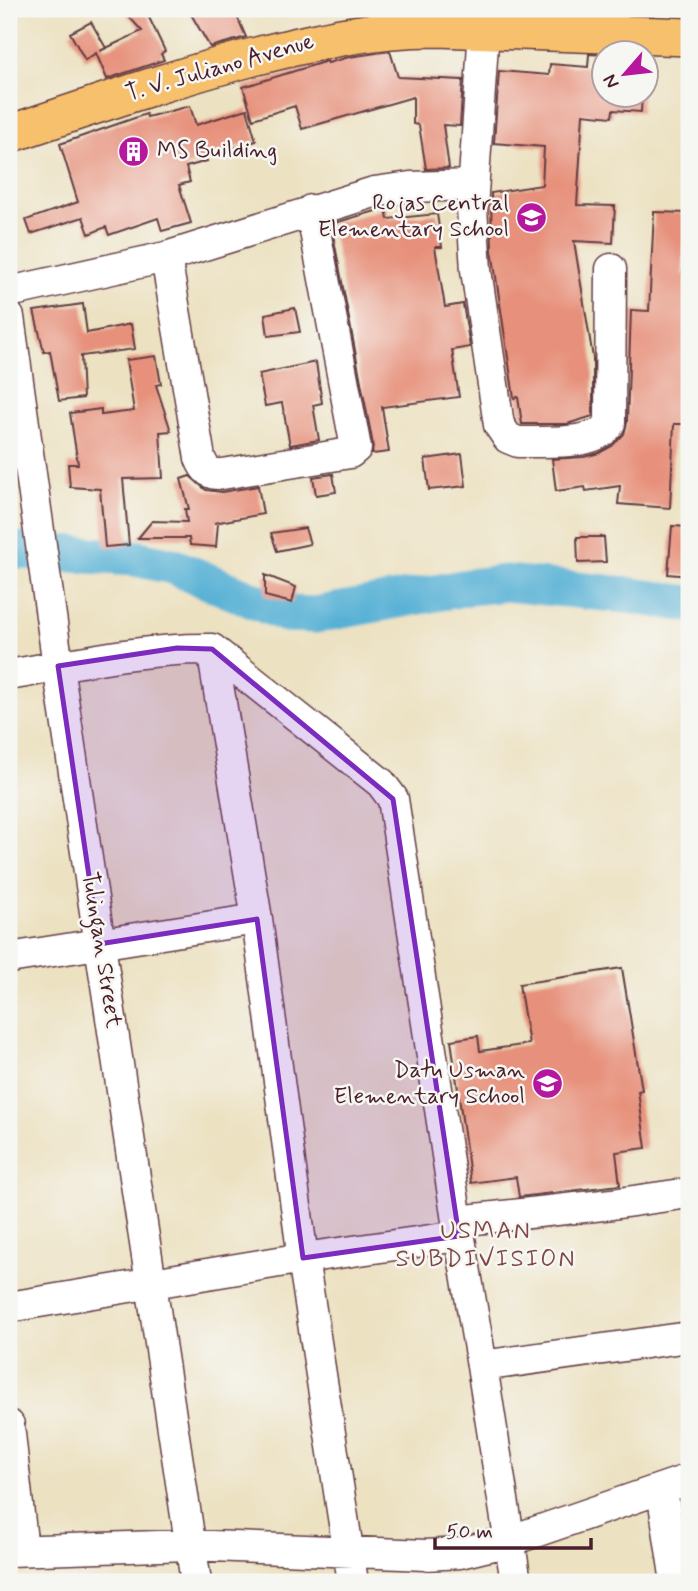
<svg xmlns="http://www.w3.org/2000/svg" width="698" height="1591" font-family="Mynerve,sans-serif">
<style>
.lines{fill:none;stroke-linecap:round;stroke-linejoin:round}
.river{stroke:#57b1d5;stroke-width:37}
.building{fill:#e7917c}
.minor-casing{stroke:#623c42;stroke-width:33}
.major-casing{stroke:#623c42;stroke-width:40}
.minor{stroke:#fff;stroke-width:30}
.major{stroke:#f7c06c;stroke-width:37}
.marked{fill:#7b2cbf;fill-opacity:0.2;stroke:#7b2cbf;stroke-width:5;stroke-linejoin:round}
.labels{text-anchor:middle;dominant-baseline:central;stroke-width:5;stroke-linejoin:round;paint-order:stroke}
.street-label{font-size:23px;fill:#4a1f2b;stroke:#f6f6f2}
.poi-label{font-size:23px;fill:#4a1f2b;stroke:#f6f6f2;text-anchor:end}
.neighbourhood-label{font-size:24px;letter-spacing:2px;fill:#814747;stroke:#f6f6f2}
</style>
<rect width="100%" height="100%" fill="#f6f6f2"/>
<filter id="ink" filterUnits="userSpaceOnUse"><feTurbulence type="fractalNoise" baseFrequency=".0143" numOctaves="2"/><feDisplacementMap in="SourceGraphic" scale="14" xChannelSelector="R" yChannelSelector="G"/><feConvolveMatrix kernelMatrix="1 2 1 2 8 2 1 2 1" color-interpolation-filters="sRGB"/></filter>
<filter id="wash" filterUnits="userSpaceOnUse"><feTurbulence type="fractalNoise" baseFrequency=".00686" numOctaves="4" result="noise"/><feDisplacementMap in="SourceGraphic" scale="28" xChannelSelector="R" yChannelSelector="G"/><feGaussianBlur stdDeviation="1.57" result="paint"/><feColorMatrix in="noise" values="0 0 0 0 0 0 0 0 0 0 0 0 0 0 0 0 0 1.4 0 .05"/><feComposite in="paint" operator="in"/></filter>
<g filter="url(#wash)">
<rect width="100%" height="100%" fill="#ece1c1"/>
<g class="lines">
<path class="river" d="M9 550 135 558 172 566 286 614 315 615 469 587 506 583 626 595 689 604"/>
</g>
<g id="blocks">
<path class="building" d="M122 9H145L165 51 161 54 164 60 107 79 96 53 85 60 70 33 91 22 106 48 100 51 142 31Z
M188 9H234L246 37 210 47Z
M390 51 398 77 463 80 460 126 443 125 449 168 426 169 419 125 413 124V97L302 129 295 106 253 119 243 87 327 61 328 63 349 57Z
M589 54 604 55V94H642L641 112 613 110 612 117 583 114 577 205 615 206 613 243 574 241 593 358V416L567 424H522L518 397 514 398 492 250 491 193 542 185 544 147 494 143 499 71 549 75 550 64 588 67Z
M190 106 196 125 247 109 256 141 205 157 207 161 186 167 190 182 179 185 191 223 162 231 158 218 109 235 106 227 89 234 83 217 31 234 26 220 78 202 60 144 146 114 147 117Z
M386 208 388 219 437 214 442 247H435L445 307 463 304 470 347 452 350 459 397 382 407 389 452 372 454 373 445 331 224Z
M654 212 689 213V243H684L683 275H689V424H674L670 508 618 504 620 486 586 491 585 487 556 491 552 459 584 457 599 453 612 446 624 434 627 423 631 310 649 311Z
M83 304 87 333 131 324 135 349 81 356 83 398 59 401 50 351 44 352 34 311Z
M295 308 300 332 268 336 265 314Z
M156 356 161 384 156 385 171 431 160 432 163 478 123 479 129 545 105 547 100 489 70 487 68 464H78L70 413 101 409V415L134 411 126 360Z
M316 362 322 403 313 405 319 440 290 445 282 403 265 406 259 374Z
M462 454 466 486 429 490 425 459Z
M333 474 336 492 316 495 313 477Z
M190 476 206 490 222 492 258 486 263 514 214 523H218L216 547 190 545 189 538H138L152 521 187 522 185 509H189L181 479Z
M672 526 689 527V576L668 574Z
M305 528 310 544 277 551 271 533Z
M577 537H604L606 562 578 563Z
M265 575 296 587 292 603 265 596Z
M622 968 642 1090 638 1091 646 1148 616 1152 620 1185 519 1197 516 1177 471 1183 451 1040 478 1036 480 1051 529 1044 519 984Z"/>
</g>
</g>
<g filter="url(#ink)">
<use href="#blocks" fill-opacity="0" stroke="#623c42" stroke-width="2"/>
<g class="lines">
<defs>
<path id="minor" d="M484 29 472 208 476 270 499 425 508 438 518 442C543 441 597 447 610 423L611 269
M166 257 200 458C204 469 210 475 222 474L350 453 356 448 311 210
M9 292 166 257 374 192 410 187 473 185
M9 317 58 666 196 1582
M212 649 257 919 303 1258 353 1582
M9 675C77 663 143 648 212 649L381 783 393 799 457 1221 482 1366 516 1582
M9 958 257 919
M457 1221 612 1204 689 1193
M9 1307 303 1258 459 1236
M482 1366 689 1337
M9 1425 23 1550
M662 1490 676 1582
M9 1551 189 1545 426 1555 460 1553 509 1541 689 1479"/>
<path id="major" d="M9 134C90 107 170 79 253 57 317 41 370 28 437 28L689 37"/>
</defs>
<use href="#minor" class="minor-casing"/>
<use href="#major" class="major-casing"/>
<use href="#minor" class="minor"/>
<use href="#major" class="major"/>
</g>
</g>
<path class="marked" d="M177 648 212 649 393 799 459 1236 303 1258 257 919 99 944 58 666Z"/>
<defs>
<symbol id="building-disc" viewBox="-11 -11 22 22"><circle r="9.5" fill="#b5179e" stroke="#f6f6f2"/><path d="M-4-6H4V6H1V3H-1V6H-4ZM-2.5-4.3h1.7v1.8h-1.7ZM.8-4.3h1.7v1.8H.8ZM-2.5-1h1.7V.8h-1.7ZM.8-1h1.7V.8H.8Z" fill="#fff"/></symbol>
<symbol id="school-disc" viewBox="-11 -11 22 22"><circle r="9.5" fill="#b5179e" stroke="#f6f6f2"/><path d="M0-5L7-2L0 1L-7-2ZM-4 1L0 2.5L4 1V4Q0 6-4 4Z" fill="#fff"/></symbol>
</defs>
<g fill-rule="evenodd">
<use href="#building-disc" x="116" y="134" width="35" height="35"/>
<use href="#school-disc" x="514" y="200" width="35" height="35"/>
<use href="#school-disc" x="530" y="1066" width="35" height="35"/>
</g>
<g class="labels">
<g class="street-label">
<text transform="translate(220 68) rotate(-16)">T. V. Juliano Avenue</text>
<text transform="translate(101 950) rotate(81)">Tulingan Street</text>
</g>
<g class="poi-label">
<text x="157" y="151" text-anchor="start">MS Building</text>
<text x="509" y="204">Rojas Central<tspan x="509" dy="26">Elementary School</tspan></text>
<text x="525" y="1071">Datu Usman<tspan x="525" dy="26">Elementary School</tspan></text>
</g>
<g class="neighbourhood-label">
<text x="486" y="1231">USMAN<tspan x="486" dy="28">SUBDIVISION</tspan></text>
</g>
</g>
<rect width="698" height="1591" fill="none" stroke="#f6f6f2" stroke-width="35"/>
<g transform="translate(625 74) rotate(242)"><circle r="33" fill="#f6f6f2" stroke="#b1a0a2" stroke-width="2"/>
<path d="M0-5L12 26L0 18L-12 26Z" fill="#b5179e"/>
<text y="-10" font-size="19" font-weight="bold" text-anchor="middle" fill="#4a1f2b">N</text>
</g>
<path d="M435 1538v10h156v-10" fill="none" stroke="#4a1f2b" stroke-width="3.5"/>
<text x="446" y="1538" font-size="21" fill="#4a1f2b" stroke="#f6f6f2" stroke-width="5" paint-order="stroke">50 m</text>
</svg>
